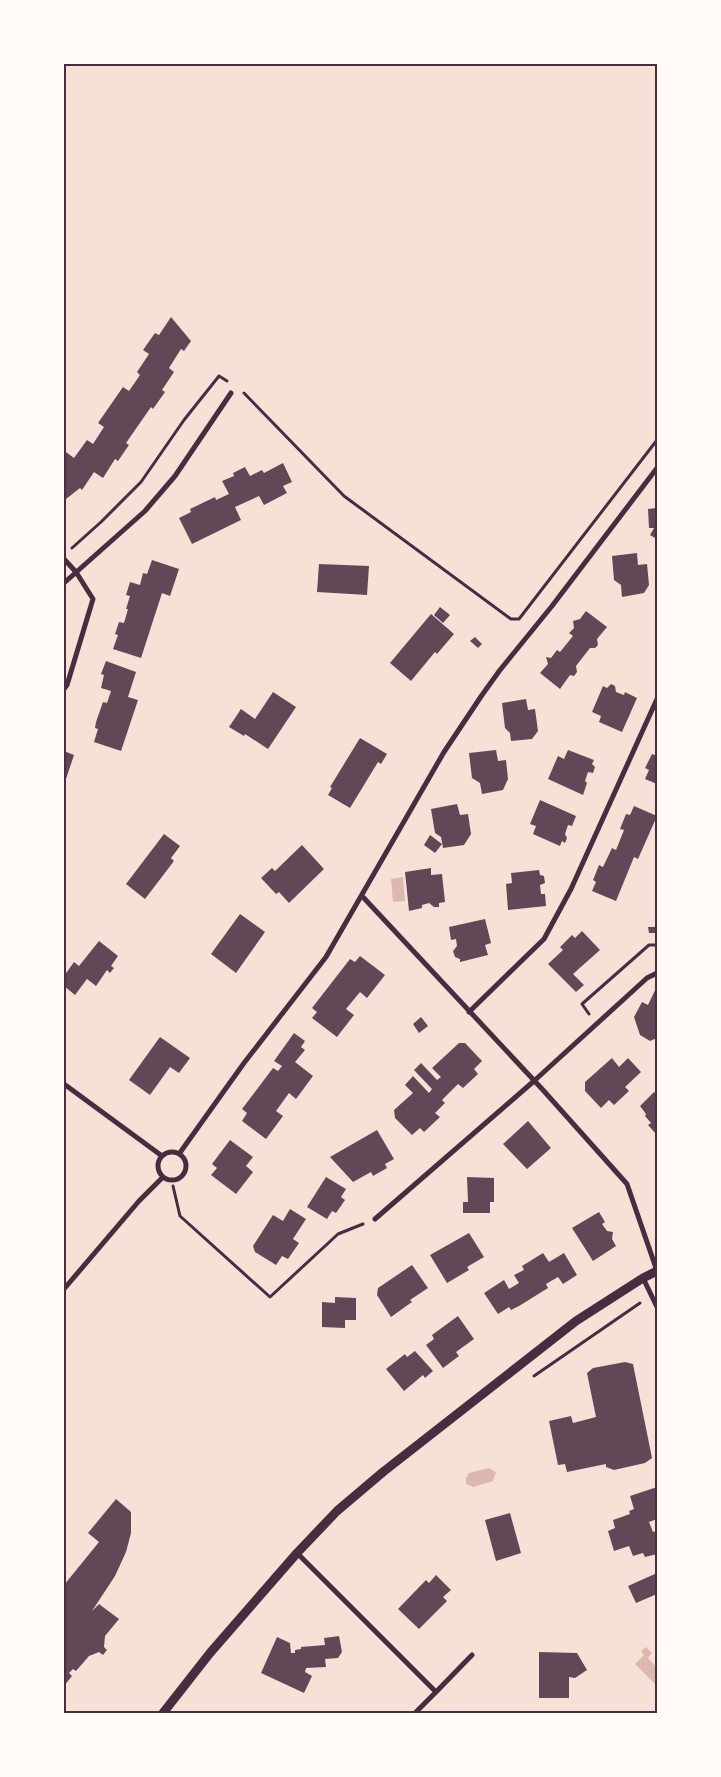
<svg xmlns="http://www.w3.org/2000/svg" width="721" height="1777" font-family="'Public Sans',sans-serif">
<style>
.water{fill:#dcb8b0}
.building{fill:#644757}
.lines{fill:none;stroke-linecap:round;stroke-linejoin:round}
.path{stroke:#4a2c40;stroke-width:3}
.minor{stroke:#4a2c40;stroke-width:5}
.tertiary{stroke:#4a2c40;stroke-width:9}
.neatline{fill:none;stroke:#4a2c40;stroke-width:2}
</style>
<rect width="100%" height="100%" fill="#f7e1d7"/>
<path class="water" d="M403 877 405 901 393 902 391 879Z
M489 1468 496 1472 493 1481 473 1487 466 1484V1478L469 1473Z
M646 1647 652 1653 648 1658 657 1668V1683L655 1684 635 1664 644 1655 641 1651Z"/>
<path class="building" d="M171 317 191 341 184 351 181 349 169 368 174 372 162 390 165 392 153 409 151 407 126 443 129 445 118 461 115 459 103 478 94 472 82 490 80 488 66 499 64 498V455L66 452 74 458 87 440 93 444 104 427 98 423 123 387 129 391 140 375 137 372 149 354 143 350 155 333 159 335Z
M283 463 292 482 283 486 287 493 264 505 259 496 235 507 241 520 192 544 179 518 191 512 190 509 215 497 216 500 229 494 222 481 234 476 233 473 245 467 250 476 262 470 264 473Z
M657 508V550H656L655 538 650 535 654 528H649L648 509Z
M637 553 638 565 647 564 649 585 644 593 622 597 621 585 614 580 612 556Z
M152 560 179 569 170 596 162 593 141 658 113 649 118 635 115 634 119 622 124 623 128 609H126L130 596 126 595 130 582 140 585 143 573 147 574Z
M319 564 369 566 367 595 317 592Z
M440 607 450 615 443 623 434 615Z
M586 611 607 627 597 639 598 645 595 648H590L576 666 577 672 574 676 570 675 560 689 540 673 548 664 546 657 551 658 557 650 560 652 573 636 569 633 574 628 573 621 580 619Z
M431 614 454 634 437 654 435 652 411 681 390 663Z
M475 637 482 644 478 648 470 641Z
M106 661 136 672 128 697 138 700 121 751 94 742 98 729 95 728 96 722 103 702 107 703 111 691 101 688 104 675 101 674Z
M611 684 615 686 616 692 624 695 625 692 637 698 622 732 599 722 601 716 592 712 603 686 607 688Z
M273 692 296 707 268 749 245 734 244 736 229 727 241 709 255 719Z
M526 699 528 710 535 709 538 731 532 739 511 741 510 733 505 728 502 703Z
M360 738 387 754 381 764 378 762 350 808 328 795 332 788 330 787Z
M496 750 498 761 506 760 508 779 503 790 482 794 480 783 472 778 469 753Z
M568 750 594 760 592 764 595 767 593 773 588 772 585 781 587 783 583 795 548 779 558 756 564 759Z
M657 750V784L645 779 649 770 645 768 652 754 655 755Z
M64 751 74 755 65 782H64Z
M540 800 576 816 572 826 568 825 565 834 567 838 565 843 562 841 560 846 533 834 536 826 530 824Z
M457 804 460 815 468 814 471 834 464 845 443 848 441 837 435 833 431 809Z
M634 806 657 816 638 859 634 857 616 901 592 891 596 882 593 880 599 865 603 867 612 848 616 850 624 830 620 829 626 814 630 815Z
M164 834 180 846 171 858 174 861 145 899 126 884Z
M430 835 442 844 435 853 424 845Z
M302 845 324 869 289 903 279 892 276 894 261 878 272 868 275 871Z
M431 868V875L442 874 445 902 439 903V907H434L429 903 422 905V908L409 911 405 872Z
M539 870 540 875 544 876 545 883 540 885 541 894H545L546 906 508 910 506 884 512 883 511 873Z
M240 914 265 932 236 973 211 954Z
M485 919 491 943 485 945 488 955 460 962V959L455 957 453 951 457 946 456 939 451 940 449 927Z
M648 927H657V933H649Z
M582 931 600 950 573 974 584 985 576 992 548 964 563 950 560 947 572 935 575 938Z
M99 941 118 956 111 966 114 968 110 973 107 970 96 986 87 979 75 995 64 986V976L74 962 79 966Z
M360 956 385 975 367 998 360 992 346 1009 354 1015 337 1037 312 1018 317 1012 312 1008 350 959 355 962Z
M657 986V1038L650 1041 640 1035 634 1017 642 1002 648 1005Z
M421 1017 428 1026 419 1033 413 1024Z
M294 1033 305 1041 301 1047 305 1050 295 1062 313 1076 296 1099 289 1093 276 1111 283 1116 266 1139 242 1121 247 1113 242 1109 273 1068 278 1071 282 1066 274 1061Z
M160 1037 190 1058 179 1073 170 1067 150 1095 129 1080Z
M459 1043H465L482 1061 474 1069 478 1074 463 1088 458 1084 442 1100 445 1103 435 1113 440 1117 424 1132 420 1128 412 1135 395 1118 394 1110 413 1093 405 1085 413 1076 429 1093 432 1089 414 1070 421 1063 437 1080 441 1077 432 1068Z
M612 1058 619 1067 628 1058 641 1072 625 1087 629 1091 614 1105 609 1100 601 1108 585 1091V1082Z
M654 1092 657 1095V1135L648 1125 651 1123 645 1116 646 1114 640 1106Z
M528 1121 551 1148 527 1169 503 1144Z
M377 1130 394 1159 385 1164 387 1168 373 1176 371 1172 353 1182 330 1157Z
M230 1140 253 1157 246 1166 253 1172 236 1194 211 1175 217 1168 212 1164Z
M326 1177 346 1189 341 1197 345 1200 336 1213 332 1211 327 1219 307 1207Z
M467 1177 494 1178V1202H490V1213H463V1202H468Z
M290 1209 306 1219 293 1239 299 1243 288 1259 282 1256 276 1265 255 1252 253 1246 273 1215 283 1221Z
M599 1212 605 1222 602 1224 607 1231 613 1232 612 1239 616 1246 593 1261 572 1228Z
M469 1233 484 1257 467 1267 469 1270 447 1283 430 1255Z
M543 1253 549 1262 564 1253 577 1275 563 1284 558 1277 546 1284 548 1288 519 1306 511 1310 509 1307 498 1314 484 1293 504 1280 509 1289 519 1283 514 1275 524 1270 522 1266Z
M412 1265 428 1288 410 1300 412 1302 391 1317 377 1295 378 1288Z
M335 1297 356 1298V1320H345V1328L322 1327V1302L335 1303Z
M458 1316 474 1339 456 1352 459 1356 443 1368 426 1345 434 1339 432 1335Z
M415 1351 433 1371 425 1378 423 1375 404 1391 386 1369 405 1354 407 1357Z
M625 1362 633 1364 652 1458 645 1463 614 1470 606 1467V1464L567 1472 565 1464 558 1465 549 1421 571 1416 573 1423 596 1417 587 1373 593 1368Z
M657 1487V1519L649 1522 653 1532 657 1531V1554L645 1557 643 1553 633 1556 629 1546 614 1551 608 1531 615 1528 613 1520 630 1514 629 1511 634 1509 630 1496Z
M116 1499 131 1512V1533L126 1552 115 1576 92 1611 99 1604 119 1619 105 1636 104 1647 107 1650 103 1655 99 1652 89 1656 76 1671 73 1669 69 1673 72 1676 64 1686V1585L99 1542 88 1533Z
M510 1513 521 1553 496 1561 485 1520Z
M657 1573V1594L636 1603 628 1586Z
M436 1575 451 1590 443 1597 447 1601 419 1629 398 1609 426 1580 429 1583Z
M339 1636 342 1652 338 1658 325 1659 326 1667 306 1668 305 1672 312 1676 304 1693 261 1673 277 1637 290 1643 291 1653H295V1650L301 1649V1647L325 1645 324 1638Z
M539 1652 577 1653 587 1670 575 1678 569 1677V1698H539Z"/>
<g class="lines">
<path class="path" d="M244 393 344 496 511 619H519L657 440
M72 548 101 522 141 482 184 420 219 376 227 381
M589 1014 582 1004 649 945H657
M173 1186 180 1216 270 1297 338 1234 363 1224
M534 1376 640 1303"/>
<path class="minor" d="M64 559 76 572 93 599 67 685 64 689
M64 583 145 511 175 476 231 393
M362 896 543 1090 627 1184 657 1271
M469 1012 544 939 571 889 657 699
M64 1084 162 1156
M158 1166a14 14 0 1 1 28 0a14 14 0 1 1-28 0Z
M179 1154 244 1063 326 957 444 752 482 695 500 670 552 606 657 468
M375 1219 534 1081 647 978 657 973
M643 1278 657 1307
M64 1289 139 1201 163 1177
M297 1553 436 1692 415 1713
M436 1692 472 1655"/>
<path class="tertiary" d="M163 1713 210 1653 297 1553 337 1511 383 1472 576 1321 643 1278 657 1271"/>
</g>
<rect width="721" height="1777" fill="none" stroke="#fffaf5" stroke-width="130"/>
<rect x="65" y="65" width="591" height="1647" class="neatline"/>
</svg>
